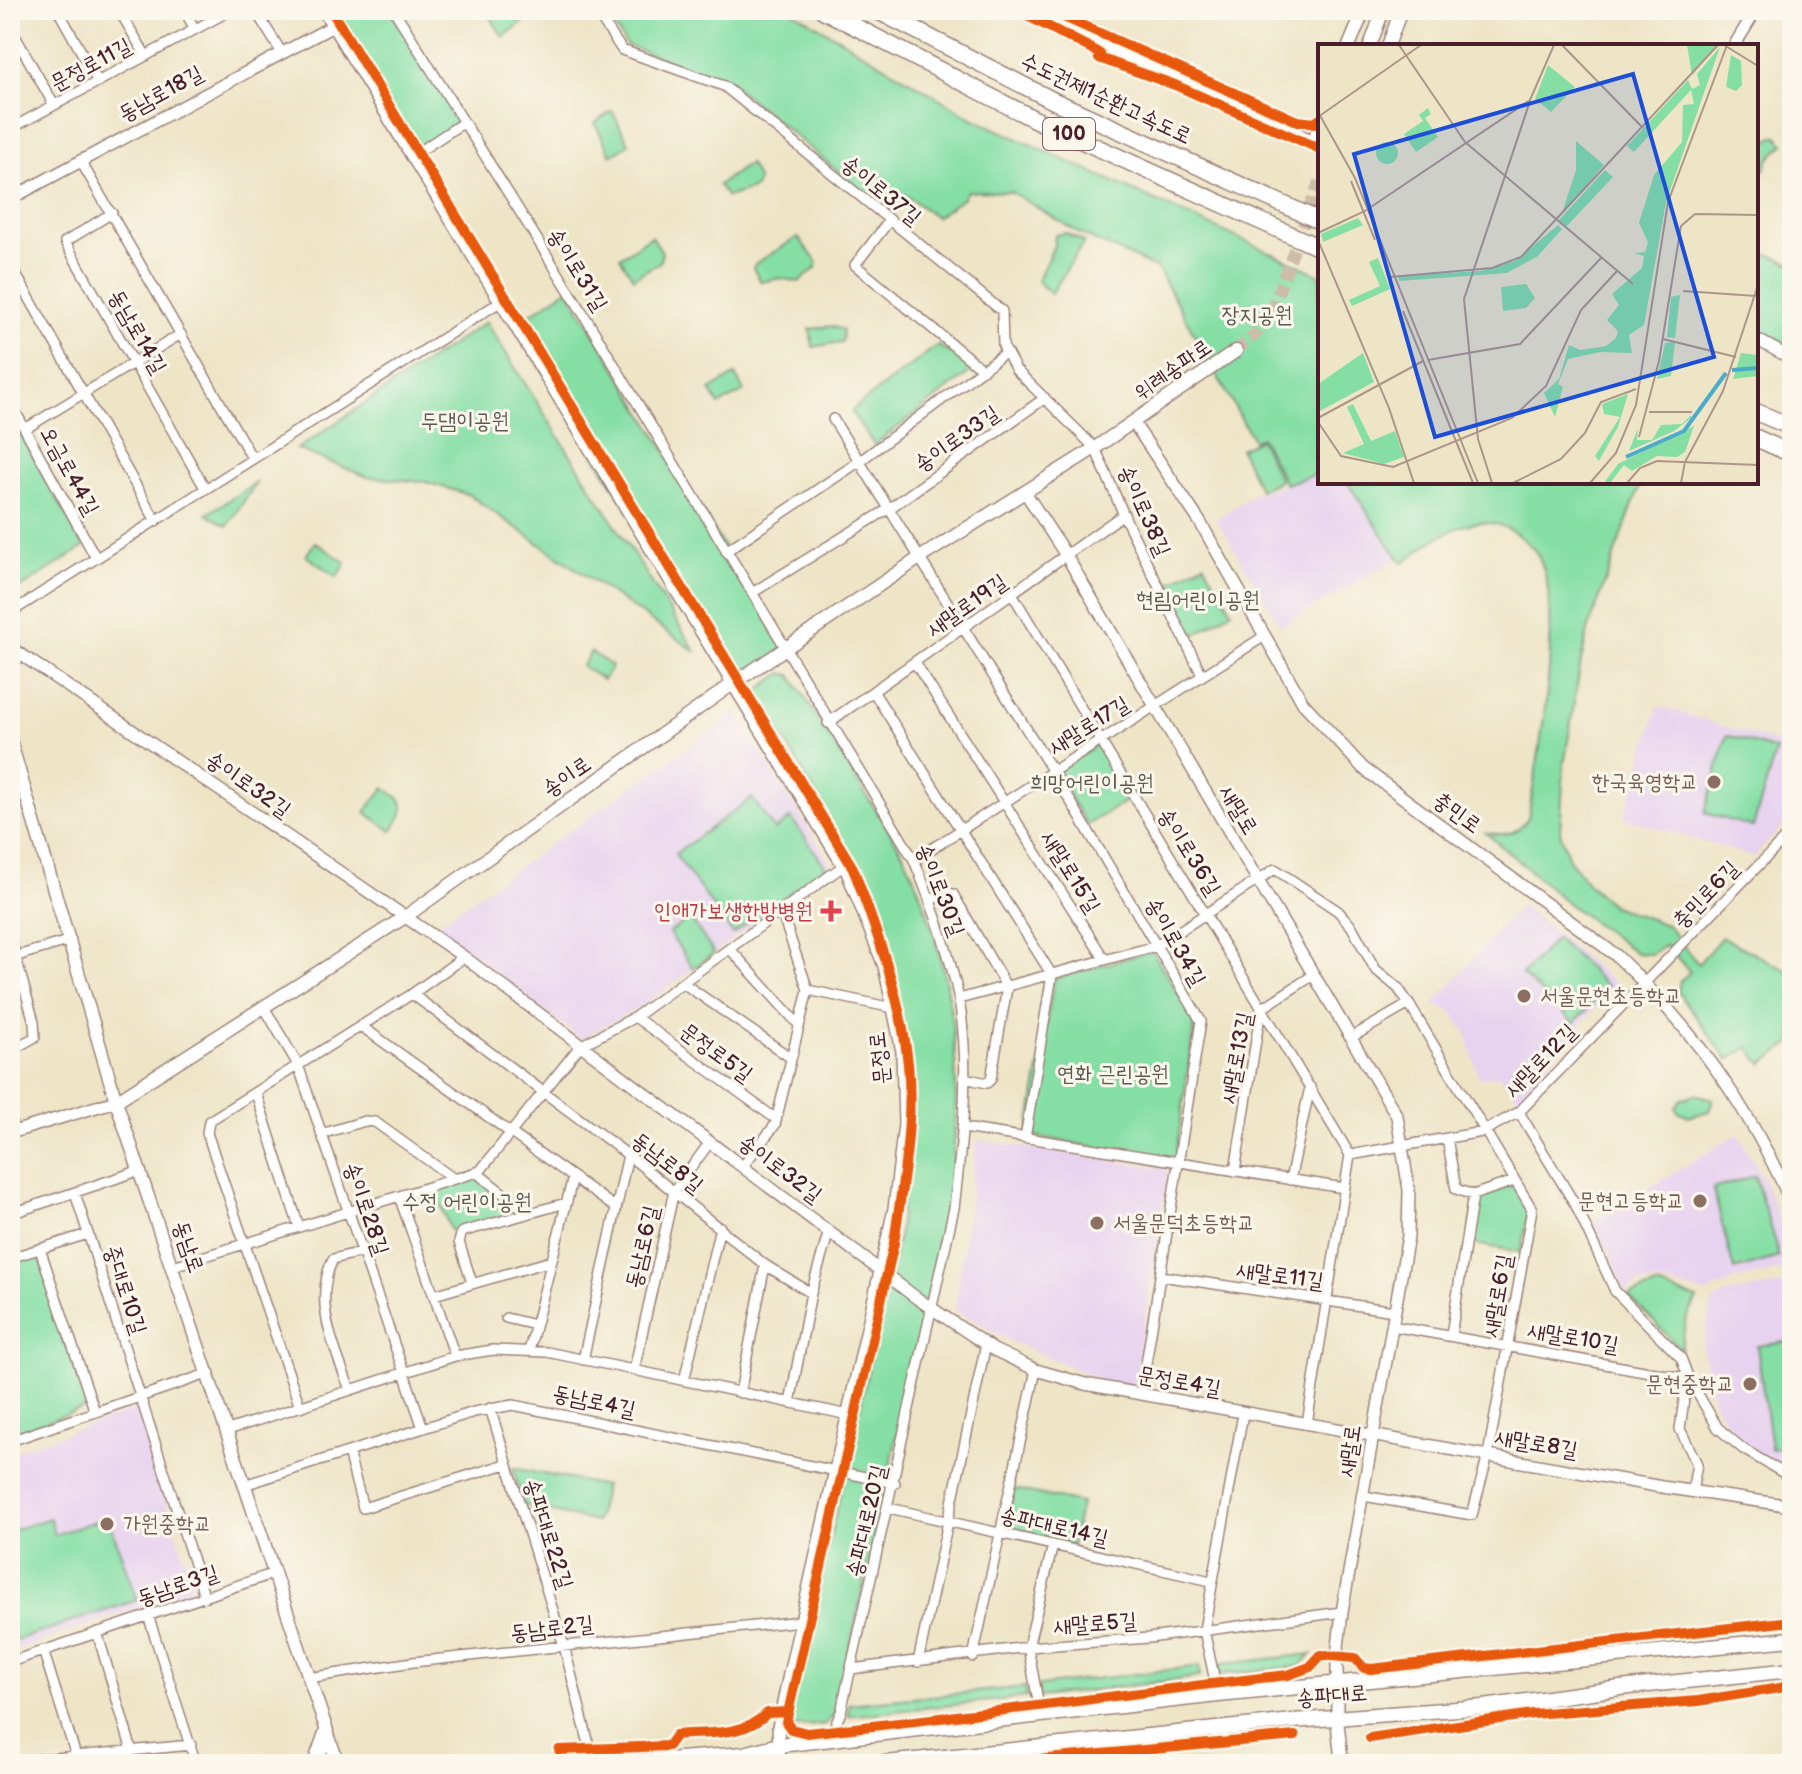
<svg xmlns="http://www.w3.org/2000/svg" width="1802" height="1774" font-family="'Balsamiq Sans','Poor Story',sans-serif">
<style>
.built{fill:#e7d2ef}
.green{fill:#85dfa5;stroke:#687f68;stroke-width:2}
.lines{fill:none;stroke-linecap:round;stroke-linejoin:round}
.secondary-tunnel{stroke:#cdbda8;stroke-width:12;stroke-dasharray:12 6;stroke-linecap:butt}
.minor-casing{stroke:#9c8279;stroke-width:12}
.tertiary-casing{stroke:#9c8279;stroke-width:14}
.secondary-casing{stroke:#9c8279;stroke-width:15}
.primary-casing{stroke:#9c8279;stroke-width:17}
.motorway-casing{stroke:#9c8279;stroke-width:19}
.minor{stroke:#fff;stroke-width:9}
.tertiary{stroke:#fff;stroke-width:11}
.secondary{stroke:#fff;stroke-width:12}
.primary{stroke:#fff;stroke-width:14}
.motorway{stroke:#fff;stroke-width:16}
.cycleway-casing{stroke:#fbf7ec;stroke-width:15}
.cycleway{stroke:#e8590c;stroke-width:10}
.education-dot{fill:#8d6e63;stroke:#fbf7ec;stroke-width:3}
.health-dot{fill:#e0444e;stroke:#fbf7ec;stroke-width:3}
.labels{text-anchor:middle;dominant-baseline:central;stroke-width:6;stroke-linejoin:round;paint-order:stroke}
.shield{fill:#fbf7ec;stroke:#7f6065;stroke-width:2}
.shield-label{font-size:20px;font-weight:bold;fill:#4a1f2b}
.street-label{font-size:22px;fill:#4a1f2b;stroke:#fbf7ec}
.park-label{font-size:22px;fill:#5c5950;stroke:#fbf7ec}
.education-label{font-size:22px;fill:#785e54;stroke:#fbf7ec;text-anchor:end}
.health-label{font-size:22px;fill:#be3a42;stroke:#fbf7ec;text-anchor:end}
.inset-river{fill:none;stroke:#4aacca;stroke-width:4}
.inset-road{fill:none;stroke:#ac9689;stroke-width:2}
.view{fill:#1d4ed8;fill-opacity:0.15;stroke:#1d4ed8;stroke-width:4}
.inset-edge{fill:none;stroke:#4a1f2b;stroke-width:4}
</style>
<rect width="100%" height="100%" fill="#fbf7ec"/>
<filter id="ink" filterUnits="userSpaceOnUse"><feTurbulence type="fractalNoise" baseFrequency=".0125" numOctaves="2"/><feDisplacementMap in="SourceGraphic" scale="16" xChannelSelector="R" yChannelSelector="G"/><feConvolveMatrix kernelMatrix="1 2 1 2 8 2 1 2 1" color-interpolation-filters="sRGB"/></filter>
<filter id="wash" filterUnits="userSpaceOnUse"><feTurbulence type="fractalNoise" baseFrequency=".006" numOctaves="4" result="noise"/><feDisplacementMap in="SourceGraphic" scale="32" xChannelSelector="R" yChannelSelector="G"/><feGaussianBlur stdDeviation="1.8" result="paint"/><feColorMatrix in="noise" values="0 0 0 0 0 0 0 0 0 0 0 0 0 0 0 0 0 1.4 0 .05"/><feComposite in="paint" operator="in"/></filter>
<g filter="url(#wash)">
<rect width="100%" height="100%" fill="#eee5c7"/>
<path class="built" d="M1320 473V482H1347L1398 558 1281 626 1216 519 1254 494Z
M1658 706 1792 747V816L1754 857 1624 818Z
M736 713 832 866 647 1003 581 1039 435 926Z
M1522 905 1616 984 1518 1098 1500 1075 1479 1078 1466 1032 1451 1011 1433 1004Z
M1738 1134 1763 1178 1781 1224 1792 1267 1735 1280 1706 1293 1658 1282 1638 1284 1625 1293 1610 1253 1592 1223Z
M977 1140 1168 1169 1134 1387 1112 1384 1012 1342 955 1310Z
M1792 1283V1473L1745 1444 1726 1422 1713 1401 1702 1347 1713 1302 1726 1294Z
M136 1409 194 1588 10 1652V1453Z"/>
<path class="green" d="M328 10H391L460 121 414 152Z
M486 10H514L522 23 503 37Z
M605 10H791L974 119 1320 275V473L1285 484 1261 437 1253 440 1158 269 1079 233 1011 192 967 191 963 198 936 217 904 194 887 212 732 84 626 45Z
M612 111 629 144 611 155 595 123Z
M1778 136 1784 144 1768 160 1765 170 1756 168C1756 151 1760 141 1778 136Z
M749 164 758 180 755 188 727 197 718 185Z
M1065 233 1084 242 1051 294 1037 281 1054 246 1055 235Z
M652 236 662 252 660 262 633 278 620 257Z
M798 237 817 262 816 268 799 282 780 278 761 282 753 268 755 264Z
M1756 249 1792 264V347L1756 328Z
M568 289 785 648 734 683 515 325Z
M486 322 696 652 469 495 426 482 367 477 297 449Z
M831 326 843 330 842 342 813 347 810 329Z
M938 345 974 369 874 445 851 411Z
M735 375 744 391 719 405 710 390Z
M10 415 84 547 10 595Z
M1260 439 1280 480 1260 490 1240 449Z
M257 482 227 526 207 514Z
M1347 482H1641L1589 627 1581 661 1564 765 1560 832 1569 859 1588 884 1613 906 1667 925 1698 964 1722 937 1792 973V1042L1762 1064 1749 1047 1728 1060 1678 992 1680 981 1690 972 1666 945 1651 954 1636 953 1570 905 1486 833C1505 835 1516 836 1528 818 1539 755 1565 616 1540 559 1536 549 1524 540 1515 533 1476 505 1434 539 1402 563Z
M315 542 346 563 337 577 306 556Z
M1204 563 1232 611 1190 638 1164 586Z
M591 652 612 666 603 680 582 666Z
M782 673 791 675C817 717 843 758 869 800 882 821 900 844 910 868 960 983 963 1087 948 1209L835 1713 826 1724 793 1727 789 1721 899 1232 909 1134 911 1066 888 963 854 862 760 696V689Z
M1727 735 1776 750 1753 827 1705 813Z
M1099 743 1131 798 1087 825 1055 773Z
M384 788C409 803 407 808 392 831L365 812Z
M752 798 775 830 791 818 826 867 733 934 675 854Z
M690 918 714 953 693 968 669 933Z
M1556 938 1608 987 1574 1023 1522 975Z
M1152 951 1195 1020 1175 1161 1028 1135 1054 979Z
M1695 1094 1713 1099 1709 1111 1689 1117 1678 1112 1676 1107 1682 1099Z
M471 1175 519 1212 451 1231 433 1188Z
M1755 1176 1779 1257 1734 1270 1713 1189Z
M1513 1185 1529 1209 1521 1252 1469 1243 1476 1197Z
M38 1253 88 1407 10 1434V1262Z
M1657 1286 1697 1299 1686 1320 1681 1349 1628 1296Z
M1792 1341V1446L1771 1449 1757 1346Z
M513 1468 605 1486 596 1522 523 1505Z
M1014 1489 1081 1503 1072 1546 1005 1531Z
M108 1517 137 1600 10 1642V1531L50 1518 54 1535Z
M1312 1654 1300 1666 1215 1675 1214 1665Z
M1199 1666 1200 1677 1040 1697 1038 1686Z
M1025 1687 1027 1697 848 1716 849 1704Z"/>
</g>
<g filter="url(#ink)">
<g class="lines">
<path class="secondary-tunnel" d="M1236 351 1258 332 1270 314 1320 180"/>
<defs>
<path id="minor" d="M58 10 98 82
M119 10 146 56
M184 10 195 29
M255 10 282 53
M394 10 578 305 914 860C932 904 950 953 959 1000 971 1069 962 1140 954 1208L841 1712 829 1739
M595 10 622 50 724 86 1002 311 1003 346 1016 370 1095 448 1127 522 1202 675
M10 27 54 105
M10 129 231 10
M411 157 464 122
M80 160 252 458
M112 213 65 242 205 488
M889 221 855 265 983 370
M10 264 156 521
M10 402 96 558
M833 419 1052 770 1201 1021 1141 1395
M25 429 181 334
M726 551 860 461 1006 352
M752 593 890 508 1045 398
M1013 595 1350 1155 1307 1424
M10 613 500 302
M915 663 1105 960
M873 691 1052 975 1025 1138
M828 723 1124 514
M914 860 1263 637
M930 901 945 892 953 894 1007 988 991 1079 987 1083 964 1078
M10 937 34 1022 35 1037 10 1051
M730 949 799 1025
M10 958 71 940
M683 983 791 1058
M808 990 893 1008
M412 994 628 1155 765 1265 811 1293
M959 999 1156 946 1275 869 1338 911 1352 927 1375 969 1398 988 1409 1004
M264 1007 298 1065 423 1428
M635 1017 776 1119
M361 1026 616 1208
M1352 1037 1409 1004 1532 1209 1488 1455 1472 1515 1364 1496
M256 1093 299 1227
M1519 1112 1576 1206 1615 1291 1681 1358 1689 1379 1718 1428 1743 1449 1792 1478
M10 1119 14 1131
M964 1128 1344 1188
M321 1134 365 1121 375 1122 454 1179
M1447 1138 1456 1189 1473 1195
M1350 1155 1482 1132 1519 1112 1792 831
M743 1166 775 1125 808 990 781 911
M1235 1171 1261 1009 1312 976
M476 1172 528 1213
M1290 1180 1310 1087
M75 1193 204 1595
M399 1196 455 1356
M10 1214 141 1170
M40 1249 95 1412
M10 1258 88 1234
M173 1266 480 1171 580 1046 635 1017 843 866
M1161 1276 1394 1311
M472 1283 459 1242 462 1232 566 1203
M434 1295 551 1261
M506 1318 535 1325
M1392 1326 1689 1379
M1451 1335 1473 1195 1514 1181
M529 1351 573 1177
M583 1360 628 1155
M634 1370 674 1191 710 1142
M684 1381 720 1227
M1690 1382 1684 1399 1680 1429 1697 1464 1692 1492
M350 1390C335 1349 312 1302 333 1259L361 1252
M740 1393 765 1265
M790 1403 811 1293 829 1231
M300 1407 207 1133 209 1121 412 994 464 957
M490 1408 564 1646 594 1764
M228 1430 455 1356 493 1350 547 1352 849 1415
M10 1441 210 1373
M348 1452 363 1508 506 1464
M244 1485 474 1412 513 1405 895 1483
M889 1508 1211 1581
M148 1615 196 1764
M97 1632 132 1751
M43 1650 76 1756
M973 1657 1036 1370
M10 1662 272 1574
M918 1662 986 1344
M851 1669 1028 1647 1149 1638 1342 1612
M308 1678 413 1662 801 1621
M1218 1695 1204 1630 1243 1414
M1041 1717 1028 1647 1053 1545
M13 1762 191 1745"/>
<path id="tertiary" d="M323 10 847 872 884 966 902 1051 904 1124 894 1209 789 1674 778 1727 780 1764
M1034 10 1058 25 1320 144
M1734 46 1756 10
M10 199 333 26
M1756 339 1792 359
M1133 422 1200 522 1303 703 1363 768 1617 956C1694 1030 1749 1106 1792 1204
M1025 492 1067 557 1397 1116 1409 1190 1408 1236 1342 1612 1337 1656V1719
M10 647 464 957 918 1299 994 1350 1036 1370 1085 1384 1662 1487 1792 1506
M10 1133 116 1101"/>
<path id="secondary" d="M1349 46 1364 10
M1370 46 1383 10
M1388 46 1401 10
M1314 141 1320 123
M10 740 116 1101 338 1764
M116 1101 405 917 734 683 921 557 1095 448 1236 351
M1337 1719 1342 1764"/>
<path id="primary" d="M315 1764 326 1733
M616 1764 744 1754 779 1745 1218 1695 1792 1639
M876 1764 1293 1721 1484 1707 1620 1688 1792 1670"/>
<path id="motorway" d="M823 10 1034 119 1320 248
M876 10 1054 101 1320 221
M1756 412 1792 427
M1756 438 1792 454"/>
</defs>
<use href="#minor" class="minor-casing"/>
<use href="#tertiary" class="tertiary-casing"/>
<use href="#secondary" class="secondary-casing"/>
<use href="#primary" class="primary-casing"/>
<use href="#motorway" class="motorway-casing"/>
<use href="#minor" class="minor"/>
<use href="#tertiary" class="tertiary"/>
<use href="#secondary" class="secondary"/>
<use href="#primary" class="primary"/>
<use href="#motorway" class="motorway"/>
<defs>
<path id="cycleway" d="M331 10 853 868C877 932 901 997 908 1064 914 1122 902 1186 894 1243L786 1722 791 1729 807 1733C968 1717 1127 1693 1288 1675L1310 1667 1321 1655 1355 1658 1364 1668 1371 1669 1792 1621
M1016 10 1090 48 1100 54 1099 58 1175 85 1320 149
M1048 10 1297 121 1315 123 1320 119
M1370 1738 1533 1714 1698 1701 1792 1686
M559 1750 668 1746 676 1735C707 1732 744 1737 767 1713L788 1712
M994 1764 1295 1736"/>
</defs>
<use href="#cycleway" class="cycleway-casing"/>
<use href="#cycleway" class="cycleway"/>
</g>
</g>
<g class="education-dot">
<circle cx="1714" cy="782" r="8"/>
<circle cx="1524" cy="996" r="8"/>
<circle cx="1700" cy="1201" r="8"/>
<circle cx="1097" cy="1223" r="8"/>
<circle cx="1750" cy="1384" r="8"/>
<circle cx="107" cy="1524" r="8"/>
</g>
<path class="health-dot" d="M827 899h8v8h8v8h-8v8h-8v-8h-8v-8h8z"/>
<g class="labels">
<rect class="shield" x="1043" y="118" width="52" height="32" rx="6"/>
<g class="shield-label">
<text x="1069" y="134">100</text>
</g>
<g class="street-label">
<text transform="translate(91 65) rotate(-28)">문정로11길</text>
<text transform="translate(161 94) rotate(-29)">동남로18길</text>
<text transform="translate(1106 99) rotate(25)">수도권제1순환고속도로</text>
<text transform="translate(881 191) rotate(39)">송이로37길</text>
<text transform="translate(577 270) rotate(58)">송이로31길</text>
<text transform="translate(137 332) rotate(60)">동남로14길</text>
<text transform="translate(1173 370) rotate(-35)">위례송파로</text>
<text transform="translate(957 439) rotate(-35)">송이로33길</text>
<text transform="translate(69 471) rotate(61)">오금로44길</text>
<text transform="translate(1144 511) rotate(66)">송이로38길</text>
<text transform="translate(967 606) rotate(-35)">새말로19길</text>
<text transform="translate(1089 726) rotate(-32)">새말로17길</text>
<text transform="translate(567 777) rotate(-35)">송이로</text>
<text transform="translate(248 785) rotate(35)">송이로32길</text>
<text transform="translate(1238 810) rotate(59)">새말로</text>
<text transform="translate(1457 813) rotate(36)">충민로</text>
<text transform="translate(1189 852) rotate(58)">송이로36길</text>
<text transform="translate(1070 872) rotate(58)">새말로15길</text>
<text transform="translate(940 890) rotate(69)">송이로30길</text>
<text transform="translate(1706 895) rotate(-46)">충민로6길</text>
<text transform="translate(1175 942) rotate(60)">송이로34길</text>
<text transform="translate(716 1053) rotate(36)">문정로5길</text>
<text transform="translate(880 1058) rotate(-96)">문정로</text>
<text transform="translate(1237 1058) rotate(-79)">새말로13길</text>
<text transform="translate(1541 1061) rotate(-46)">새말로12길</text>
<text transform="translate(667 1163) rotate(38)">동남로8길</text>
<text transform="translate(780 1169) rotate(37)">송이로32길</text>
<text transform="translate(366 1209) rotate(71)">송이로28길</text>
<text transform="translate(188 1247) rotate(71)">동남로</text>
<text transform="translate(643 1247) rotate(-77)">동남로6길</text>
<text transform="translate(1280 1276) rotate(8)">새말로11길</text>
<text transform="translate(125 1290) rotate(72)">중대로10길</text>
<text transform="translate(1498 1296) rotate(-80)">새말로6길</text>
<text transform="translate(1573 1338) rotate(10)">새말로10길</text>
<text transform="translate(1179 1382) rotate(10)">문정로4길</text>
<text transform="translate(594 1402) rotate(12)">동남로4길</text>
<text transform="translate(1536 1444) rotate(10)">새말로8길</text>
<text transform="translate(1350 1451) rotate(-82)">새말로</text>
<text transform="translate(867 1521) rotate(-77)">송파대로20길</text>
<text transform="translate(1054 1527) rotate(13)">송파대로14길</text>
<text transform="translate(548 1534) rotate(72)">송파대로22길</text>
<text transform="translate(178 1586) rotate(-19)">동남로3길</text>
<text transform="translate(1095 1624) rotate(-4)">새말로5길</text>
<text transform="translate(552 1629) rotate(-7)">동남로2길</text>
<text transform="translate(1332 1696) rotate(-5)">송파대로</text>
</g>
<g class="park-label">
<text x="1257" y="315">장지공원</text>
<text x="465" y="421">두댐이공원</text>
<text x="1198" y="600">현림어린이공원</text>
<text x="1092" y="783">희망어린이공원</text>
<text x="1113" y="1074">연화 근린공원</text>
<text x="467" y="1202">수정 어린이공원</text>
</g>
<g class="education-label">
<text x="1698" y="782">한국육영학교</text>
<text x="1540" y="996" text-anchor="start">서울문현초등학교</text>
<text x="1684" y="1201">문현고등학교</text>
<text x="1113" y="1223" text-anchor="start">서울문덕초등학교</text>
<text x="1734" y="1384">문현중학교</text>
<text x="123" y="1524" text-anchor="start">가원중학교</text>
</g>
<g class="health-label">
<text x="813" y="911">인애가보생한방병원</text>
</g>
</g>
<g transform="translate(1318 44)">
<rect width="440" height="440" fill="#eee5c7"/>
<path d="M369 1H400L374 31ZM402 3 348 158 326 281 311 291 314 309 282 308 250 315 240 340 245 343 237 373 226 349 241 335 251 301 262 306 288 302 298 294 300 287 289 276 301 261 294 250 324 224 326 212 316 209 327 208 330 198 321 179 336 131 364 98 365 61 376 60 373 46 316 108 309 102 370 36 374 45 382 41 379 30ZM413 11 423 17 424 41 418 47 408 43ZM230 21 257 43 233 68 217 55ZM110 64 113 70 107 74 120 93 98 108 86 90 105 77 101 71ZM258 97 286 121 244 169 258 126ZM58 109a11 11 0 1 1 22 0a11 11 0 1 1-22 0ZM287 126 295 133 248 183 241 176ZM40 174 45 181 5 198 3 190ZM240 181 244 185 220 212 189 229 81 237 80 232 162 227 197 217ZM60 214 72 245 34 262 31 256 62 242 51 218ZM208 240 217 254 208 264 185 267 183 243ZM362 251 357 294 349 293 353 253ZM357 298 353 332 339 335 347 299ZM45 309 56 338 0 368V340ZM423 309 440 311V332L415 335ZM310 350 300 383 281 417 277 412 302 373 286 370 284 360ZM35 360 53 397 77 387 86 413 66 420 25 409 46 400 29 363ZM372 372 374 373 356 387 311 407 320 384 319 396H334L343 381 364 380ZM376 382 367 408 359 413 339 412 314 427 306 421 292 439H286L300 420Z" fill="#85dfa5"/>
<path class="inset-river" d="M414 326 440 324M308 413 366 387 408 329"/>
<path class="inset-road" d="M81 1 147 98M244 1 325 84M406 1 440 22M0 68 37 134 160 439M0 73 103 1M147 98 315 240M33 137 57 196M0 189 47 167 212 56 236 1M0 196 71 364 96 439M72 233 174 224 203 213 400 1M365 247 438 252M85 267 155 439M345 295 418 313M110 316 202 300 284 213M331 368H374M0 374 105 317M0 378 23 412 75 423 194 374 228 342 263 266 299 227M321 393 341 317 363 182 377 170 440 171M174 439 160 395 146 255 212 57M195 439 243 415 267 389 283 358 318 345M272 439 298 409 318 361 350 158 409 1M309 439 322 424 339 417 440 421M363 439 367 418 405 347 440 241"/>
<path class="view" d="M315 30 396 313 117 393 36 110Z"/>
<rect width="440" height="440" class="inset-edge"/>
</g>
<rect width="1802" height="1774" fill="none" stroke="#fbf7ec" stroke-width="40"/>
</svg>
